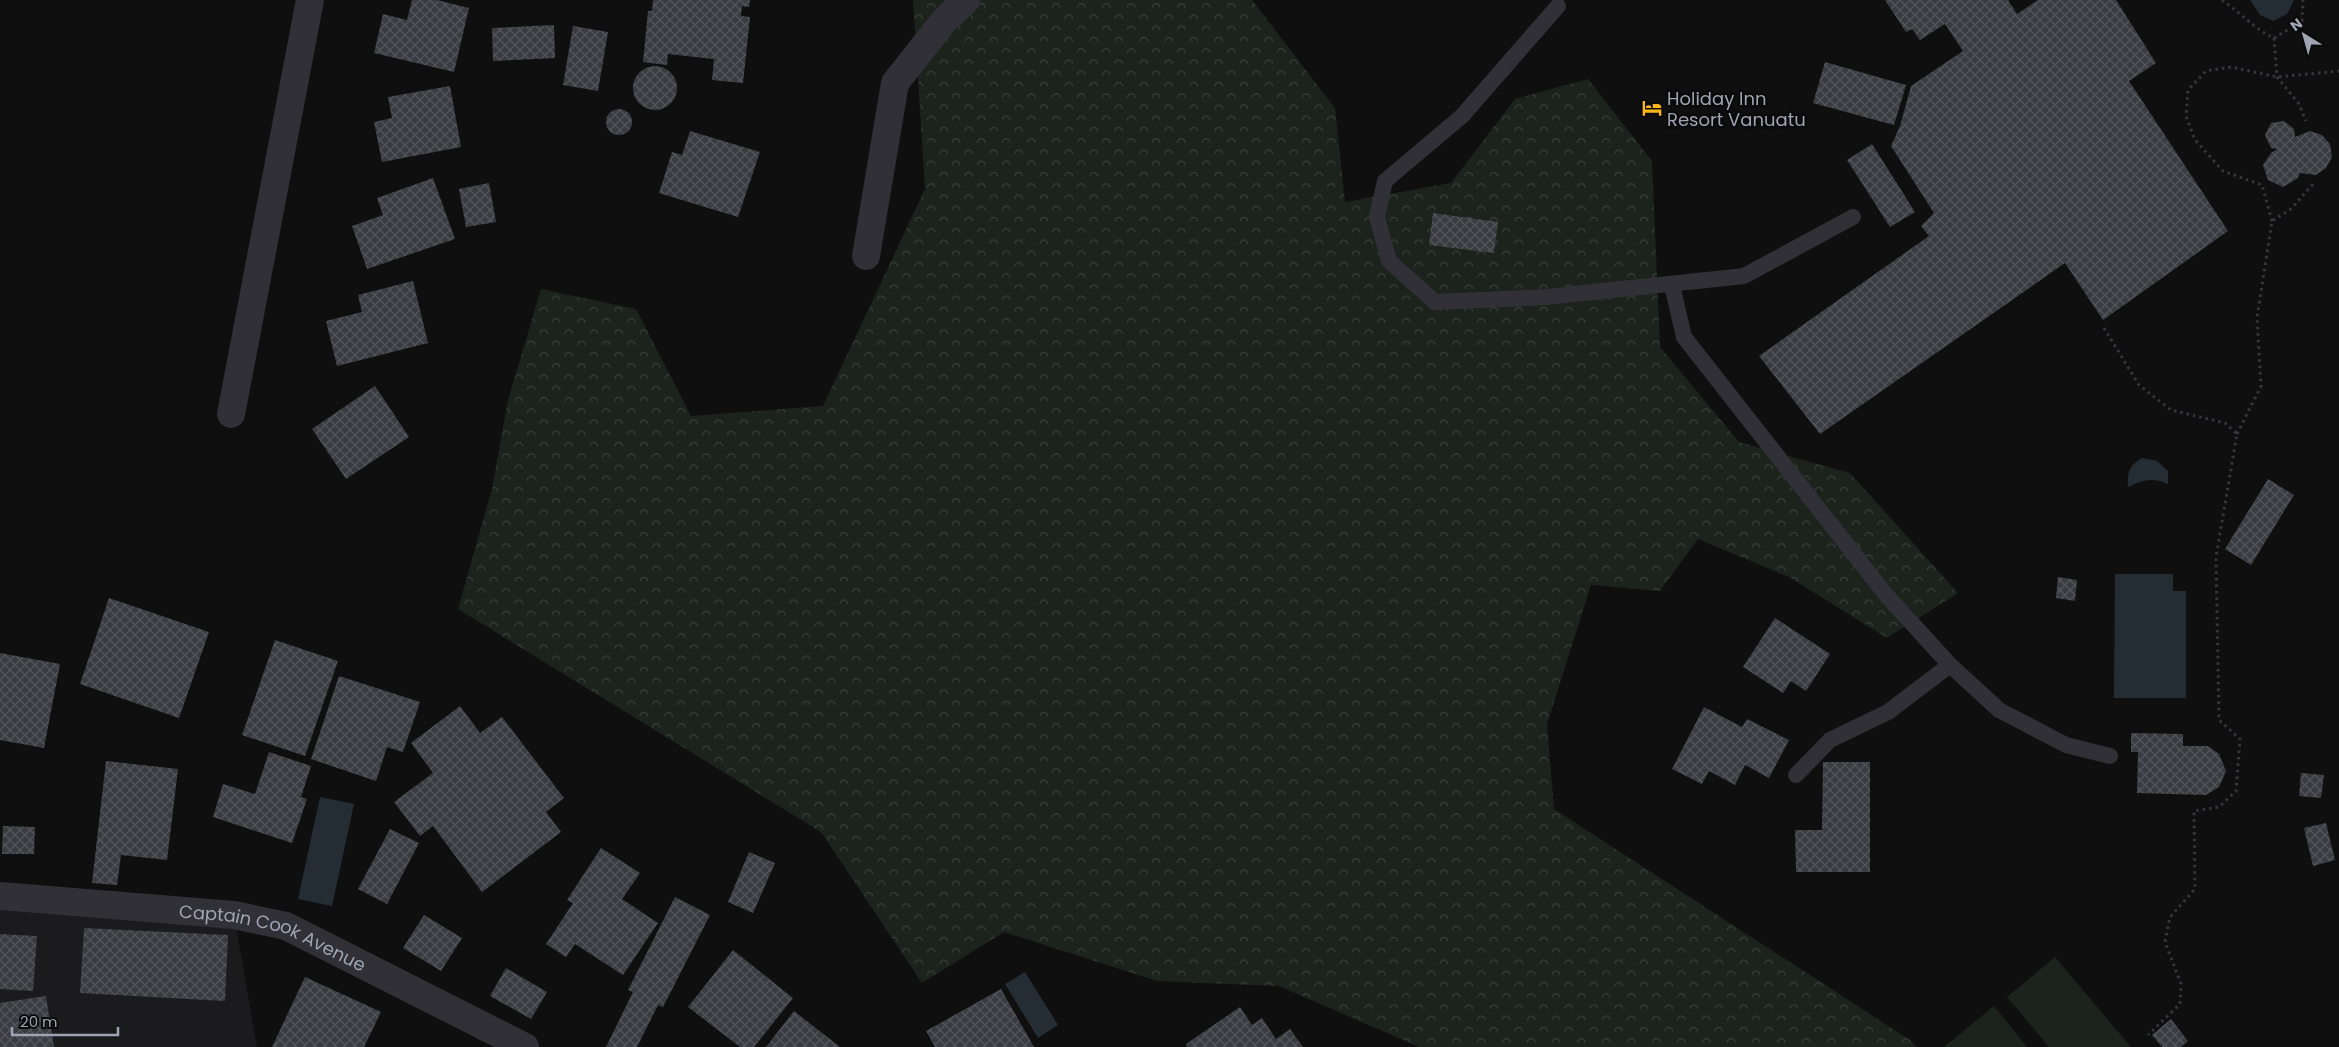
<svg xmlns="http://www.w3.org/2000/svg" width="2339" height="1047" font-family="Poppins,sans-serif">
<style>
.built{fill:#1b1b1d}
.forest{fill:url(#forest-crowns)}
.garden{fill:#1b231c}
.water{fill:#252d34}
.building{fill:url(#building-cross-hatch)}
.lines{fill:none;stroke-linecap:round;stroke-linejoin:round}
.path{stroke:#36373d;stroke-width:3;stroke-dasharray:2.5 4;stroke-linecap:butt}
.lane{stroke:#303036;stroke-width:16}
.street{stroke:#303036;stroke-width:28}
.labels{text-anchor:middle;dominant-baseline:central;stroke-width:5;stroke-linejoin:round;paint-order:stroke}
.poi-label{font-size:18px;fill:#9fa4b3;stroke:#0a0a0b;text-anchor:start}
.street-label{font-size:18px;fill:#9fa4b3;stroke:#0a0a0b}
</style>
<defs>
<pattern id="forest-crowns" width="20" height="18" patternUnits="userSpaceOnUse" patternTransform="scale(1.25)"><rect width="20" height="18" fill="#1b231c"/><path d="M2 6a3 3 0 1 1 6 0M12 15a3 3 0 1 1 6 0" fill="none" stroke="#39403b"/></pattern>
<pattern id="building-cross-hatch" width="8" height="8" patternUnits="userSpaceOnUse" patternTransform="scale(1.25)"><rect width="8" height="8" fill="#3b3c41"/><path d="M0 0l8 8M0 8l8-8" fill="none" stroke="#54555a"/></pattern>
</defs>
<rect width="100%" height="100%" fill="#0f0f10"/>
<path class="built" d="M0 896 234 915 257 1047H0Z"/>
<path class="forest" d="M913 0H1252L1335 108 1345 202 1451 183 1515 99 1588 79 1652 161 1660 347 1739 442 1850 473 1958 593 1887 638 1789 577 1698 539 1660 591 1591 585 1547 724 1554 809 1910 1040 1917 1047H1419L1279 986 1157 981 1004 932 922 983 821 832 458 609 492 489 508 400 541 289 636 309 691 416 823 406 925 189Z"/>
<path class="garden" d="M2055 957 2131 1047H2049L2007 997Z
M1994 1006 2027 1047H1944Z"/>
<path class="water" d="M2250 0H2294L2287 14 2273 21 2260 15Z
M2142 458 2157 461 2168 471V484C2153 477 2143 480 2128 487 2127 473 2129 465 2142 458Z
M2115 574H2173V591H2186V698H2114Z
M320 797 354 804 332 906 298 899Z
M1025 972 1058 1025 1038 1038 1005 984Z"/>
<path class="building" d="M412 0H437L469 8 454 72 374 53 383 14 407 20Z
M653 0H750L749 7 742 6 741 16 750 17 743 83 712 80 714 59 668 54 667 65 643 62 648 11H652Z
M1885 0H2008L2017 14 2038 0H2116L2156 63 2129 81 2228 231 2103 320 2065 263 1820 434 1759 356 1929 236 1921 226 1934 213 1891 146 1900 126 1911 86 1963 51 1945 24 1920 40 1912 29 1906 32Z
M554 25 555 58 493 61 492 28Z
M573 26 608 32 598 91 563 85Z
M1825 62 1906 85 1894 125 1813 103Z
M633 88a22 22 0 1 1 44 0a22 22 0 1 1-44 0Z
M450 86 461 147 382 162 374 122 392 118 388 97Z
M606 122a13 13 0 1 1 26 0a13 13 0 1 1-26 0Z
M2284 121 2294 129 2295 137 2310 131 2322 135 2330 144 2332 157 2326 168 2316 175 2300 173 2298 178 2283 187 2268 180 2263 165 2271 153 2277 149 2271 148 2265 135 2271 123Z
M690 131 760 152 738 217 659 193 672 152 682 155Z
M1872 144 1915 212 1890 227 1847 160Z
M433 178 455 239 367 269 352 226 383 215 377 198Z
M489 183 496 222 466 227 459 189Z
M1433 213 1498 222 1494 253 1429 245Z
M413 281 428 343 337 366 326 321 362 312 358 295Z
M375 386 409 437 346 479 312 429Z
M2268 479 2294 495 2251 565 2225 549Z
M2058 577 2077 580 2075 601 2056 598Z
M109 598 209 632 179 718 80 684Z
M1775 618 1830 654 1806 691 1791 681 1783 693 1743 667Z
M275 640 338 661 305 756 242 735Z
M0 653 60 664 44 748 0 740Z
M339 676 420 702 403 752 387 747 376 781 311 759Z
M460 706 480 733 502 717 564 798 546 812 561 832 482 892 433 826 420 836 394 802 433 773 411 743Z
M1704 707 1742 727 1747 719 1789 740 1769 778 1745 765 1735 785 1709 771 1702 784 1672 769Z
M2131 733 2183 734V746H2208L2219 754 2226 771 2219 787 2206 795 2137 793 2138 752H2131Z
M269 752 311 766 301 797 307 799 292 843 213 817 223 784 255 794Z
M106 761 178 769 167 860 121 855 117 885 92 883Z
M1823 762H1870V872H1796L1795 830H1822Z
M2301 773 2324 775 2321 798 2299 796Z
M2326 823 2335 860 2313 866 2304 828Z
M3 826 35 827 34 854H2Z
M390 829 419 843 387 904 358 889Z
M601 848 640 873 622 899 658 923 623 975 575 944 566 957 546 944 573 903 567 900Z
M749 852 775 863 753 913 728 902Z
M675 897 710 915 663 1007 658 1005 637 1047H606L633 992 628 990Z
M424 915 462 938 441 971 403 948Z
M84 928 228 935 225 1001 80 993Z
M0 934 37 936 33 991 0 989Z
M733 950 793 998 754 1047H740L688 1007Z
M506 968 547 992 531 1019 490 996Z
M305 977 381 1012 364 1047H272Z
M1001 989 1034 1047H935L926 1031Z
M46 996 54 1047H0V1003Z
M1240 1007 1252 1025 1262 1018 1276 1039 1290 1029 1303 1047H1187L1186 1044Z
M794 1011 840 1047H766Z
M2171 1019 2188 1041 2181 1047H2162L2152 1035Z"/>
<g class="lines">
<path class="path" d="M2222 0C2240 12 2254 29 2274 38
M2274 38 2277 77 2299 104 2306 121
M2274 38 2302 21 2303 0
M2272 221 2262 185 2223 171 2195 140 2186 116 2188 90 2206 71 2231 67 2277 77 2339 71
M2104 328 2139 385 2171 410 2225 423 2237 434 2216 557 2219 720 2240 739 2236 791 2219 807 2194 811 2195 889 2170 917 2165 942 2181 984 2180 1004 2148 1035
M2237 434 2261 386 2257 318 2272 221 2291 209 2314 183"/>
<path class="lane" d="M1558 6 1462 116 1385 181 1377 217 1389 261 1435 302 1546 297 1744 276 1853 217
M1672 285 1684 337 1887 596 1950 665 1999 710 2066 745 2110 756
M1796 775 1830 740 1888 712 1950 665"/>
<g class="street">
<path d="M866 256 895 83 944 21 966 0"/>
<path d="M231 414 310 0"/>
<path id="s1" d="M0 896 234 915 286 926 525 1047"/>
</g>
</g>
<defs>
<symbol id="hotel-bare" viewBox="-9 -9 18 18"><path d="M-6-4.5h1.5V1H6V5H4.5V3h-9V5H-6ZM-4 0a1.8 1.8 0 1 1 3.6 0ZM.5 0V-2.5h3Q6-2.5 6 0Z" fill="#ffb718" stroke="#0a0a0b" stroke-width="2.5" paint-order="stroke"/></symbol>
</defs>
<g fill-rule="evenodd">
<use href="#hotel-bare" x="1638" y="94" width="28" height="28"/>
</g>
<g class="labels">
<g class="poi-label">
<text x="1667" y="98">Holiday Inn<tspan x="1667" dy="21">Resort Vanuatu</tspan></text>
</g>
<g class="street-label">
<text stroke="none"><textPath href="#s1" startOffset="278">Captain Cook Avenue</textPath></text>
</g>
</g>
<g transform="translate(2304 35) rotate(323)" stroke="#0a0a0b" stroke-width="4" paint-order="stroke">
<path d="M0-4L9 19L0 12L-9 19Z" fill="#9fa4b3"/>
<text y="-8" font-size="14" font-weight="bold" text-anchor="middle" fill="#9fa4b3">N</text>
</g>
<path d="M12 1027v8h106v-8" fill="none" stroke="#9fa4b3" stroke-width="2.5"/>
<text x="20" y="1027" font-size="15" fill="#9fa4b3" stroke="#0a0a0b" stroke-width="4" paint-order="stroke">20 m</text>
</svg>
